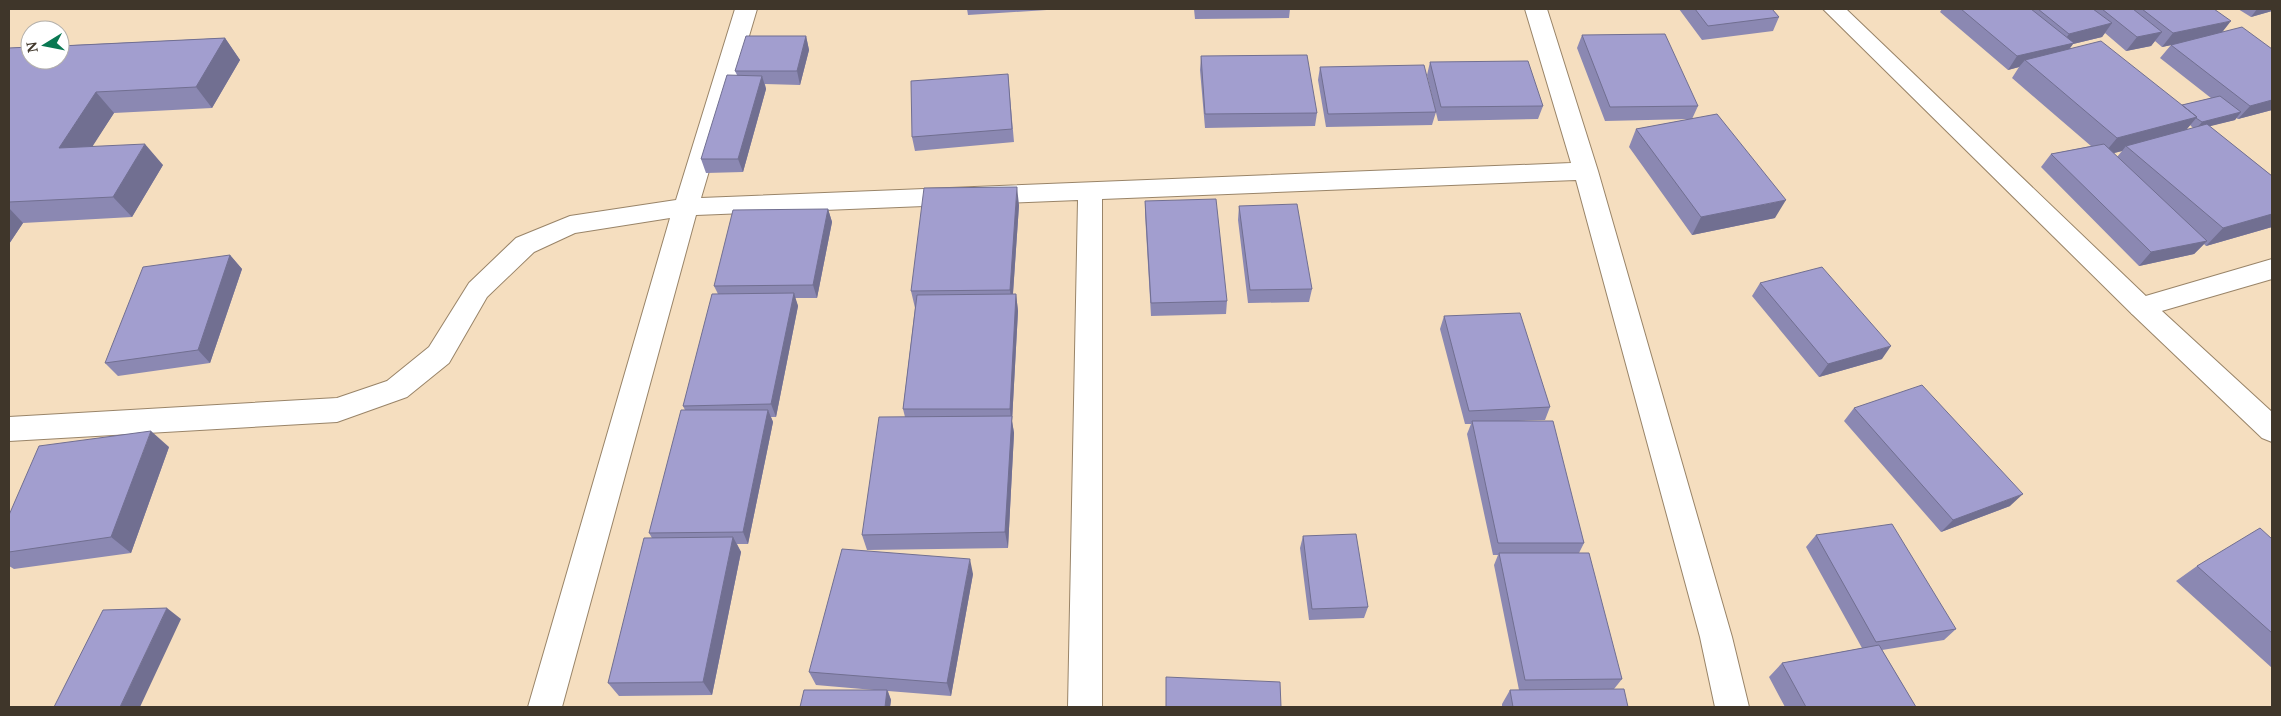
<svg xmlns="http://www.w3.org/2000/svg" width="2281" height="716" font-family="'Noto Serif',serif">
<style>
.lines{fill:none;stroke-linecap:round;stroke-linejoin:round}
.minor-casing{stroke:#998468;stroke-width:2}
.major-casing{stroke:#998468;stroke-width:2}
.minor{fill:#fff;fill-rule:evenodd}
.major{fill:#fff;fill-rule:evenodd}
.wall{fill:#8b88b2;fill-rule:evenodd}
.shaded-wall{fill:#716f91}
.building{fill:#a29ecf;stroke:#716f91}
</style>
<rect width="100%" height="100%" fill="#f5debf"/>
<g class="lines">
<defs>
<path id="minor" d="M735 9H757L701 198 1571 163 1525 9H1547L1598 171 1732 637 1749 707H1715L1700 637 1576 180 1102 199V707H1068L1078 200 696 215 562 707H528L670 218 575 233 534 252 487 297 449 363 407 397 337 422 9 441V417L337 398 387 381 429 347 469 283 516 238 570 216 676 200Z
M2272 259V279L2141 317 2132 314 2128 307 2132 300Z"/>
<path id="major" d="M1823 9H1846L2150 300 2272 412V442L2262 438 2132 314Z"/>
</defs>
<use href="#minor" class="minor-casing"/>
<use href="#major" class="major-casing"/>
<use href="#minor" class="minor"/>
<use href="#major" class="major"/>
</g>
<path class="wall" d="M967 9H1062L968 15Z
M1194 9H1290L1289 18 1195 19Z
M1679 9H1772L1779 17 1773 31 1702 40Z
M1942 9H2214L2222 33 2272 49V110L2238 119 2236 118 2235 120 2209 126 2272 176V227L2206 246 2204 244 2194 254 2139 266 2041 167 2051 154 2091 146 2012 78 2019 67 2008 70 1940 12ZM2105 33 2126 51 2151 46 2155 41 2162 47 2171 45 2160 58 2211 98 2182 105 2070 48 2073 44 2102 37ZM2190 125 2193 128 2186 130ZM2122 151 2117 157 2114 153Z
M2238 9H2272V11L2251 17Z
M1582 35 1698 106 1692 119 1775 218 1692 235 1629 147 1636 129 1690 119 1605 121 1577 48Z
M806 36 809 50 800 85 765 84 766 89 743 172 706 173 701 159 737 75 735 71Z
M225 38 240 60 212 108 114 113 92 146 163 165 132 217 23 223 9 244V48Z
M1201 56 1317 113 1315 126 1205 128 1200 70Z
M1430 62 1543 106 1538 119 1438 121 1427 75Z
M1320 67 1436 112 1432 125 1326 127 1318 80Z
M1008 74 1014 142 915 151 912 137Z
M1145 201 1227 301 1226 314 1151 316 1145 214Z
M1019 205 1013 294H1016L1018 311 1012 421 1014 433 1008 548 867 550 862 535 905 417 903 409 915 308 911 291Z
M1239 206 1312 289 1309 302 1248 303 1238 220Z
M828 209 832 222 817 298H795L798 306 776 417H771L773 422 748 544H737L741 552 712 695 619 696 608 683 652 538 649 533 685 410 683 406 718 294 714 286Z
M230 255 242 269 210 363 118 376 105 363Z
M1760 283 1882 359 1819 377 1752 296Z
M1444 316 1550 407 1545 420 1518 421 1584 543 1579 553 1622 679 1614 689 1519 690 1494 565 1498 555H1493L1467 434 1471 424H1465L1440 329Z
M1854 408 2010 506 1941 532 1844 421Z
M169 447 131 553 14 569 9 566V515Z
M1816 535 1956 629 1944 640 1882 650 1916 707H1785L1769 677 1782 663 1862 648 1806 547Z
M1303 536 1368 607 1364 618 1309 620 1300 548Z
M2272 539V668L2176 581 2197 566Z
M973 574 951 696 888 691 891 700 890 707H800L874 690 816 685 809 672Z
M1510 690 1628 707H1502V704Z"/>
<path class="shaded-wall" d="M2257 9H2272V11L2251 17Z
M2231 21 2220 35 2162 47 2173 33Z
M2112 23 2102 37 2073 44 2064 56 2025 60 2019 67 2008 70 2017 56 2060 46 2069 34Z
M2162 32 2151 46 2126 51 2137 37Z
M806 36 809 50 800 85 797 71Z
M225 38 240 60 212 108 196 87Z
M762 76 766 89 743 172 738 159Z
M96 92 114 113 78 169 59 148Z
M2272 100V110L2238 119 2250 106Z
M2241 112 2235 120 2195 130 2202 122Z
M2197 117 2182 135 2126 146 2122 151 2102 156 2117 138Z
M145 144 163 165 132 217 113 197Z
M1017 187 1019 205 1012 307 1010 290Z
M1786 200 1775 218 1692 235 1701 217Z
M9 208 23 223 9 244Z
M828 209 832 222 817 298 813 285Z
M2272 214V227L2206 246 2223 228Z
M2207 241 2194 254 2139 266 2151 252Z
M230 255 242 269 210 363 198 350Z
M794 293 798 306 776 417 771 404Z
M1016 294 1018 311 1012 421 1014 433 1008 548 1005 532 1011 420 1010 409Z
M1891 346 1882 359 1819 377 1828 364Z
M768 410 773 422 748 544 743 532Z
M151 431 169 447 131 553 111 537Z
M2023 494 2010 506 1941 532 1953 520Z
M733 537 741 552 712 695 703 682Z
M970 559 973 574 951 696 947 683Z
M167 608 181 619 140 707H120Z
M887 690 891 700 890 707H885Z"/>
<path class="building" d="M1695 9H1772L1779 17 1708 26Z
M1961 9H2031L2074 43 2017 56Z
M2038 9H2093L2112 23 2069 34Z
M2102 9H2133L2162 32 2137 37Z
M2142 9H2214L2231 21 2173 33Z
M2242 27 2272 49V100L2250 106 2171 45Z
M1665 34 1698 106 1610 107 1582 35Z
M746 36H806L797 71H735Z
M225 38 196 87 96 92 59 148 145 144 113 197 9 202V48L30 47V60H60V46Z
M2101 41 2197 117 2117 138 2025 60Z
M1307 55 1317 113 1205 114 1201 56Z
M1528 61 1543 106 1441 107 1430 62Z
M1424 65 1436 112 1328 114 1320 67Z
M1008 74 1012 129 912 137 911 81Z
M727 75 762 76 738 159H701Z
M2220 96 2241 112 2202 122 2196 118 2197 117 2182 105Z
M1717 114 1786 200 1701 217 1636 129Z
M2207 124 2272 176V214L2223 228 2126 146Z
M2104 144 2207 241 2151 252 2051 154Z
M1017 187 1010 290 911 291 924 188Z
M1216 199 1227 301 1151 303 1145 201Z
M1297 204 1312 289 1250 290 1239 206Z
M828 209 813 285 714 286 733 210Z
M230 255 198 350 105 363 143 267Z
M1822 267 1891 346 1828 364 1760 283Z
M794 293 771 404 683 406 712 294Z
M1016 294 1010 409H903L917 295Z
M1520 313 1550 407 1469 411 1444 316Z
M1922 385 2023 494 1953 520 1854 408Z
M681 410H768L743 532 649 533Z
M1012 416 1005 532 862 535 879 417Z
M1472 421H1553L1584 543H1498Z
M151 431 111 537 9 552V515L39 446Z
M1892 524 1956 629 1876 642 1816 535Z
M2260 528 2272 539V633L2197 566Z
M1356 534 1368 607 1312 609 1303 536Z
M733 537 703 682 608 683 644 538Z
M842 549 970 559 947 683 809 672Z
M1499 553H1589L1622 679 1525 680Z
M167 608 120 707H54L103 610Z
M1879 645 1916 707H1806L1782 663Z
M1166 677 1280 682 1281 707H1166Z
M1624 689 1628 707H1513L1510 690Z
M804 690H887L885 707H800Z"/>
<rect width="2281" height="716" fill="none" stroke="#3f362a" stroke-width="20"/>
<g transform="translate(45 45) rotate(260)"><circle r="24" fill="#ffffff" stroke="#b2afaa"/>
<path d="M0-4L9 19L0 12L-9 19Z" fill="#0a7852"/>
<text y="-8" font-size="14" font-weight="bold" text-anchor="middle" fill="#3f362a">N</text>
</g>
</svg>
